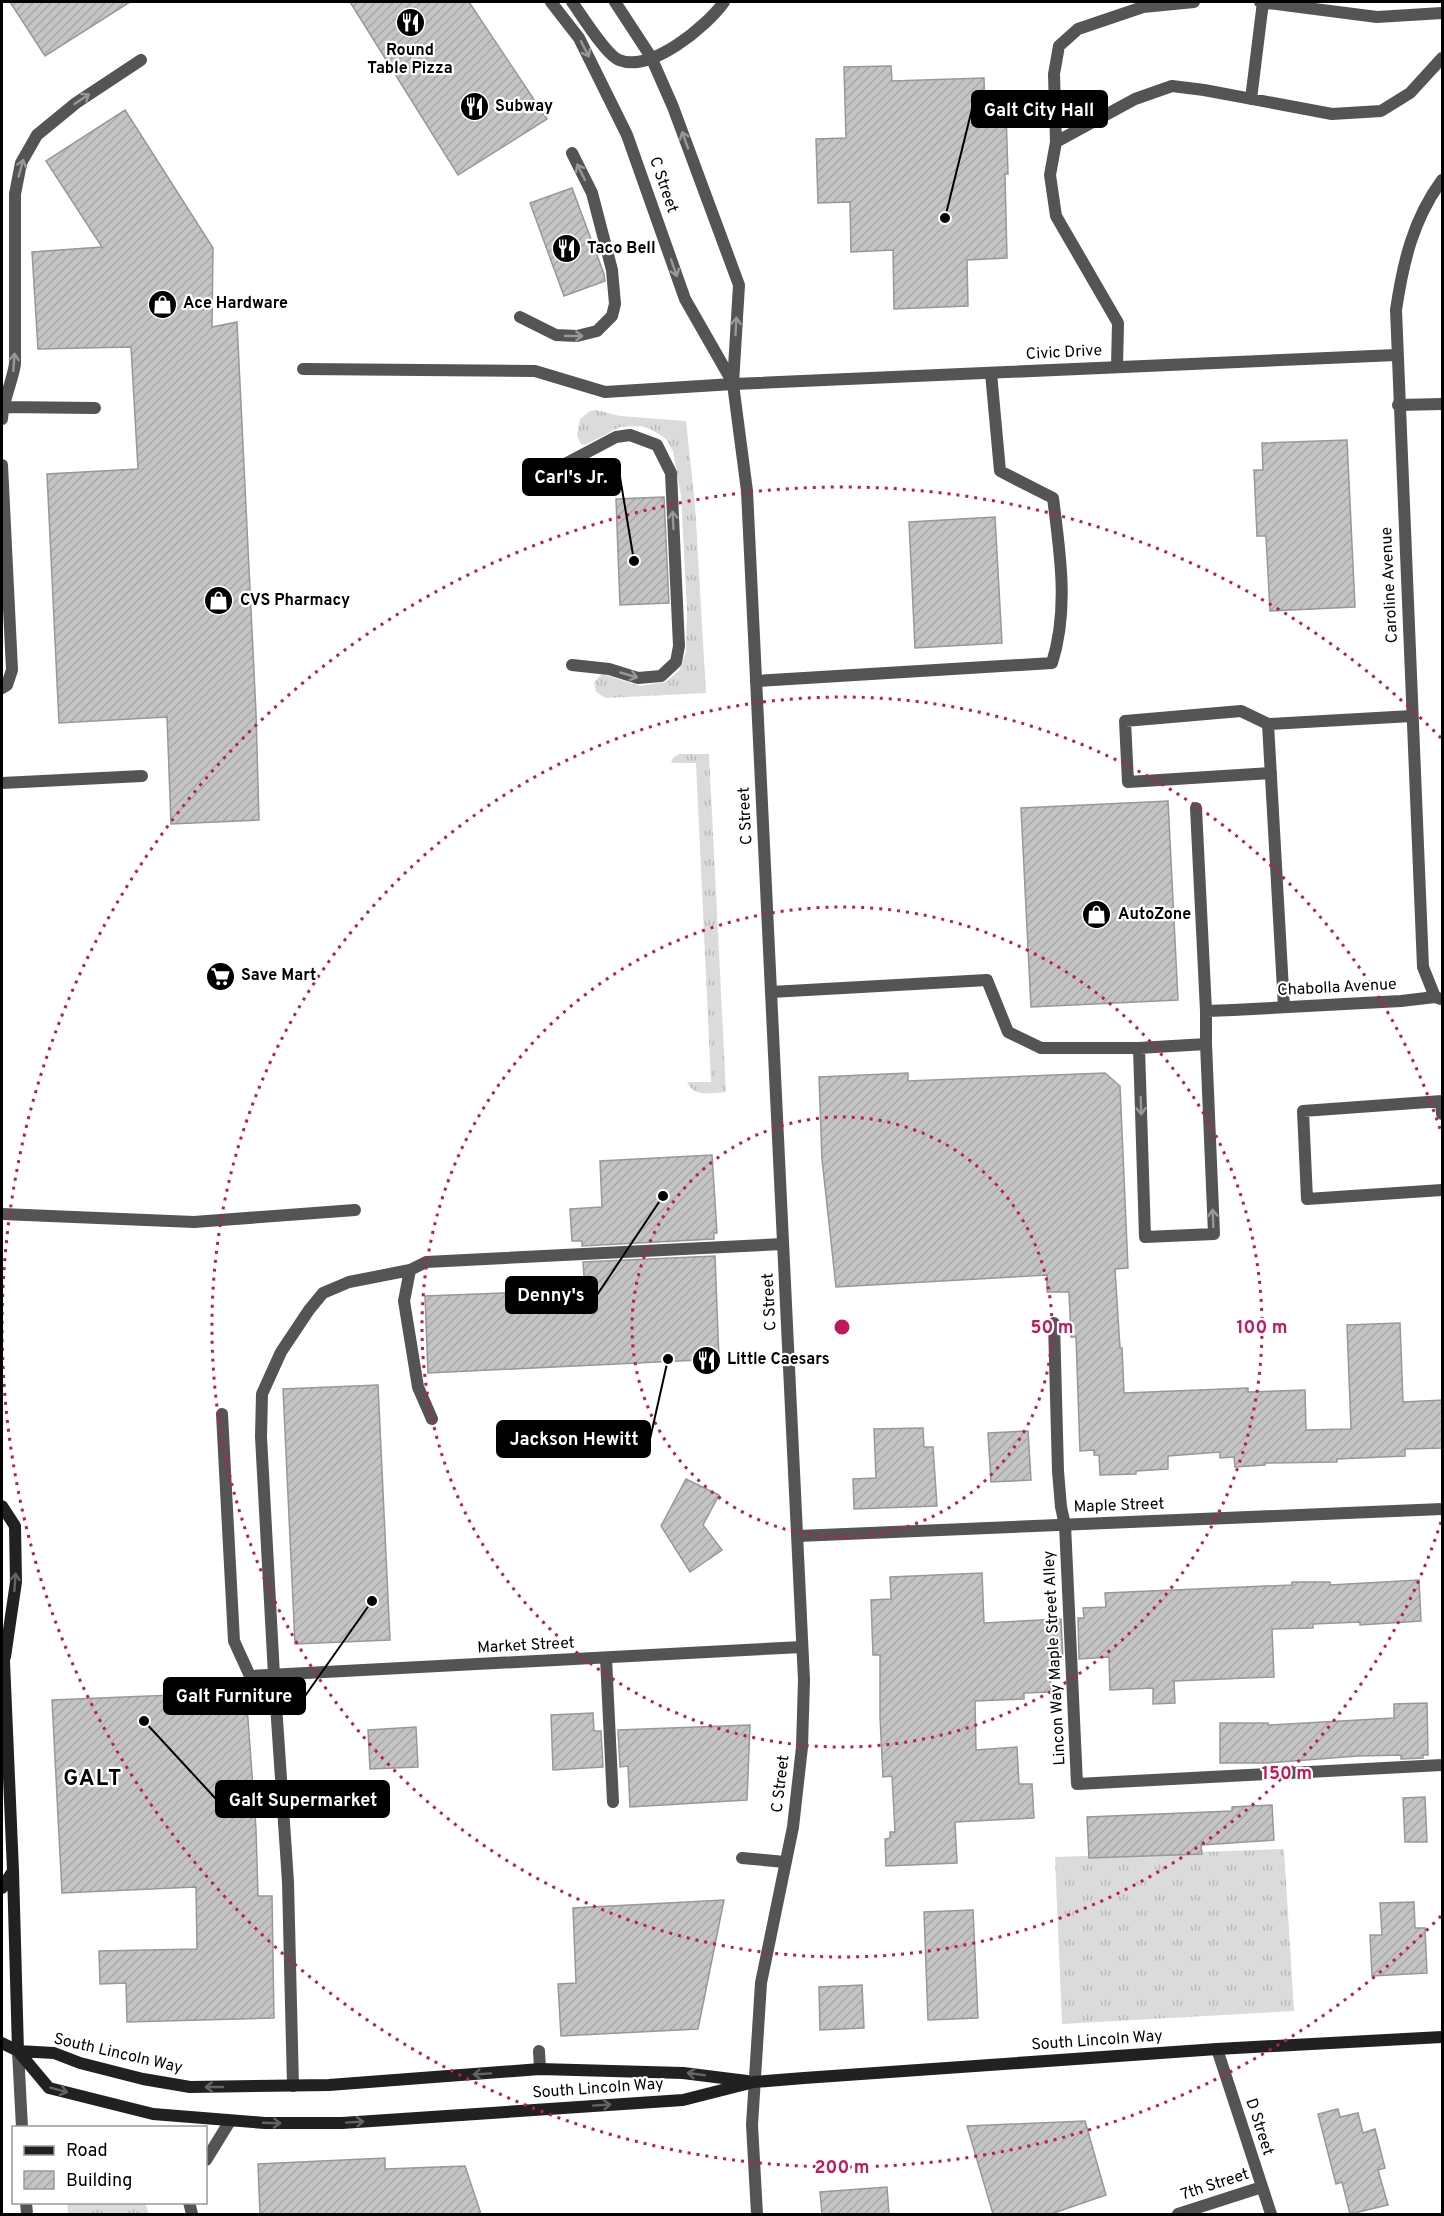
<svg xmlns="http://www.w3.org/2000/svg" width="1444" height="2216" font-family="Overpass,sans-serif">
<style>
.grass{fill:url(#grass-tufts)}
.building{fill:url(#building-hatch);stroke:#989898;stroke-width:1.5}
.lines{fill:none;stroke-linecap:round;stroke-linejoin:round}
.service{stroke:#545454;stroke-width:12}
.minor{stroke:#545454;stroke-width:12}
.tertiary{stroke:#545454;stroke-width:12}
.secondary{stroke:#212121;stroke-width:12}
.oneway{stroke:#989898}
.oneway2{stroke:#646464}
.ring{fill:none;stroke:#c2185b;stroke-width:3;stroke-dasharray:3 6}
.labels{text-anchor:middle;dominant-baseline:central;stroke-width:4.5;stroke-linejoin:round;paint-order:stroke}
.poi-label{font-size:16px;font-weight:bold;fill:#000;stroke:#fff;text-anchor:start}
.street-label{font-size:16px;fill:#000;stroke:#fff}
.district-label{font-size:22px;font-weight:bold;letter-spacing:1.5px;fill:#000;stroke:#fff}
.centre{fill:#c2185b;stroke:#fff;stroke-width:3}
.ring-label{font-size:18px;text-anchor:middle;font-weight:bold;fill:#c2185b;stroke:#fff;stroke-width:4.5;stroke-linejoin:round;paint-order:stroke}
.leader{fill:none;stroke:#000;stroke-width:2}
.callout-dot{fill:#000;stroke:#fff;stroke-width:2}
.callout{fill:#000;stroke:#000;stroke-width:2}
.callout-label{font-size:18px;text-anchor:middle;font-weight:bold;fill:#fff}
</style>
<defs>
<pattern id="grass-tufts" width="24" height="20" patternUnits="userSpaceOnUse" patternTransform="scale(1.5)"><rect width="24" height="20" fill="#dbdbdb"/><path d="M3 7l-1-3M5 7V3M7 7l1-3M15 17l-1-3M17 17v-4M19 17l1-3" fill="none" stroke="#bababa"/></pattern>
<pattern id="building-hatch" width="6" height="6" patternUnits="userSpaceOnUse" patternTransform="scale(1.5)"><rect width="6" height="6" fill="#c4c4c4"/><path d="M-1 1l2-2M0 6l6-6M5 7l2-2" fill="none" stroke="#a7a7a7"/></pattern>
</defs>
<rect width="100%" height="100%" fill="#fff"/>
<path class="grass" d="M596 410 620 416 686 421 695 505 706 693 606 698 596 692 594 682 602 674 640 686 665 682 679 671 686 652 687 611 681 496 673 451 666 439 652 430 641 426 620 427 585 445 581 444 577 436 580 419 590 411Z
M679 754H709L726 1092C711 1093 694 1098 687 1082H711L696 763H671L673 758Z
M1284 1849 1294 2011 1062 2024 1055 1857Z
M67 2203H145L149 2214H68Z"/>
<path class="building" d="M10 2H130L45 56Z
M350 2H469L547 119 458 175Z
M891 66 892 81 984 78 985 112H1006L1008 174H1005L1007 258 967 260 968 306 894 309 893 250 851 252 850 202 818 203 816 139 846 138 844 67Z
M125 110 213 248 212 327 237 322 256 713 259 820 171 824 167 717 59 723 47 474 138 469 131 347 38 349 32 252 102 247 46 161Z
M572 188 604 274 605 281 564 296 530 203Z
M1347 440 1355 607 1270 611 1266 536H1257L1254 470H1263L1262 443Z
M664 497 669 603 620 605 616 499Z
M995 517 1002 643 915 648 909 522Z
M1168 801 1178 1000 1031 1007 1021 808Z
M908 1073V1081L1105 1073 1120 1086 1128 1268 1115 1269 1120 1348H1122L1124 1393 1248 1388V1392L1305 1390 1306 1430 1351 1429 1347 1325 1400 1323 1403 1402 1443 1400V1448L1405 1449V1456L1337 1459V1462L1265 1463V1465L1235 1467 1234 1457 1220 1458V1452L1168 1456V1469L1136 1471V1474L1100 1475 1099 1455H1094V1450L1080 1451 1076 1337H1071L1069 1292H1047V1275L836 1287 822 1159 819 1077Z
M712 1155 717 1233H714V1239L582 1246V1241H572L570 1209 602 1207 600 1161Z
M715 1256 719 1359 428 1373 425 1296 585 1290 583 1262Z
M378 1385 390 1640 295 1644 283 1389Z
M923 1428 924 1447H933L937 1506 854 1509 853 1479 876 1478 874 1429Z
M1028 1431 1031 1480 991 1482 988 1433Z
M686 1479 719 1495 703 1525 722 1550 690 1572 661 1526Z
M982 1573 984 1623 1061 1619 1063 1659 1050 1660 1051 1692 1024 1693V1699L975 1701 976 1750 1017 1747 1019 1784H1032L1034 1818 955 1822 957 1863 886 1866 885 1839 890 1838V1832H895L892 1776 883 1777 880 1717V1655H873L871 1600 891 1599 890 1577Z
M1419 1580 1421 1621 1360 1625V1622L1313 1624V1628L1272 1629 1274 1677 1174 1681 1175 1703 1153 1704V1688L1110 1690 1109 1657 1079 1659 1078 1618H1084L1083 1608 1106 1607 1105 1593 1292 1585V1582H1330V1585Z
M246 1692 256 1829 258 1896H272L274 2018 127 2022 126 1983 100 1984 99 1951 197 1949 196 1887 62 1893 52 1700Z
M1427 1703 1428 1755H1423V1758L1401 1759V1755L1358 1756 1268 1763H1220V1723H1268V1725L1394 1718V1704Z
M593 1713 594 1731H601L603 1767 553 1770 551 1715Z
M750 1725 747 1800 630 1807 628 1766 620 1767 618 1730Z
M416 1727 418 1767 370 1769 368 1730Z
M1425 1797 1427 1842H1405L1403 1798Z
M1272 1805 1274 1840 1201 1845 1202 1854 1089 1858 1087 1817 1232 1811V1807Z
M724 1900 698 2029 561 2036 558 1984 576 1983 573 1908Z
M1414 1902 1415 1928H1425L1427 1973 1372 1976 1370 1935H1382L1380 1903Z
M973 1910 978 2018 928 2020 924 1912Z
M862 1985 864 2028 820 2030 819 1987Z
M1338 2109 1340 2117 1358 2113 1363 2133 1375 2129 1385 2168 1378 2170 1388 2205 1350 2214 1342 2182 1336 2184 1318 2114Z
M1085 2121 1106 2195 1051 2214H993L967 2126Z
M385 2158V2169L465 2166 481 2214H260L258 2164Z
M887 2187 889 2214H822L820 2192Z"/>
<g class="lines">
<path class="service" d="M1260 2 1377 17 1442 13
M1251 99 1263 2
M1056 142 1054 74 1059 46 1078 29 1143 7 1194 2
M520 317 556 335 577 336 597 331 612 316 615 304 612 270 592 193 572 153
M1117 367 1118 323 1056 216 1050 175 1056 142 1135 99 1172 86 1204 90 1332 114 1381 111 1410 93 1442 58
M303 369 535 371 605 392 733 384
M1398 405 1442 404
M3 407 95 408
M2 419C3 400 12 383 15 364V194L21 163 37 135 76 103 141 60
M2 465 12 670 7 685 2 688
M563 465 616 437 630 435 657 445 671 473 679 646 676 662 661 676 638 678 609 669 572 665
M756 681 1052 663C1069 610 1060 553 1053 498L1000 471 991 373
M1268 724 1241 711 1125 721 1128 782 1271 773
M2 783 142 776
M1196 808 1206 1011 1233 1010
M771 992 987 980 1008 1032 1041 1048H1139L1206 1044V1011
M1284 1007 1268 724 1412 716
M1139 1048 1145 1237 1214 1234 1206 1044
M1441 1101 1442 1114
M1442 1101 1303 1111 1307 1199 1442 1190
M2 1214 194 1222 355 1210
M1054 1323 1058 1471 1061 1507 1065 1525 1077 1784 1442 1765
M222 1414 234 1641 250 1676
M432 1419 418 1387 404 1301 410 1270 426 1262 783 1244
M606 1658 613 1802
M742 1858 785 1862
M539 2051 540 2069
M293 2086 288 1882 274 1675 261 1437 262 1394 281 1352 309 1310 323 1293 349 1282 410 1270"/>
<path class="minor" d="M572 2C581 14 606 55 619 60 651 73 707 26 724 2
M733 384 1396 355
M1435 997 1423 967 1396 310C1403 263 1413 219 1442 180
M1233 1010 1401 1001 1435 997 1441 999
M798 1536 1442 1509
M250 1676 802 1647
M1217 2049 1271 2214
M206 2160 230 2121
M189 2202 192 2214
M1178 2214 1262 2187"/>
<path class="tertiary" d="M551 2 579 38 627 135 685 299 733 383
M615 2 651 57 673 107 739 285 733 384 747 491 804 1680 802 1747 793 1827 761 1983 752 2125 757 2214
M18 2051 22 2128
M26 2202 27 2214"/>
<path class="secondary" d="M2 1506 15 1526 16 1582 5 1657
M2 1648 4 1661 13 1871 18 2051
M2 1888 13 1871
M2 2043 18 2051 49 2088 153 2114 265 2123H342L683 2100 754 2082 804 2078 1217 2049 1442 2037
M18 2051 54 2053 80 2063 143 2079 190 2087 329 2085 540 2069 683 2073 747 2081"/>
</g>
<defs><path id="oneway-shaft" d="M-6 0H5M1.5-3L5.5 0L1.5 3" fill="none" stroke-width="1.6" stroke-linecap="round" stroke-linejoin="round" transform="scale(1.5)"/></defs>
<g class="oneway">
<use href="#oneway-shaft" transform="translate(585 49) rotate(63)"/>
<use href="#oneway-shaft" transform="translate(82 99) rotate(-34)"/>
<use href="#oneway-shaft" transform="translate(685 140) rotate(-110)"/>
<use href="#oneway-shaft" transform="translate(21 168) rotate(-74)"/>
<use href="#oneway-shaft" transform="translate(581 172) rotate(-116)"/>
<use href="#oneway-shaft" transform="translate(674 268) rotate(71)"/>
<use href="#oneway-shaft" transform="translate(736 326) rotate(-87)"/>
<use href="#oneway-shaft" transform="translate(574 336)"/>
<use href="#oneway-shaft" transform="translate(14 362) rotate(-86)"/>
<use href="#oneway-shaft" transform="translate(673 520) rotate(-93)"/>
<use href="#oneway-shaft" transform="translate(629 675) rotate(16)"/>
<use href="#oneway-shaft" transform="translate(1141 1106) rotate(88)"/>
<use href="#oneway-shaft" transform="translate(1213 1218) rotate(-92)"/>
</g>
<g class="oneway2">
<use href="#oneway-shaft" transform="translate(15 1582) rotate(-86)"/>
<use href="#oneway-shaft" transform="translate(482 2074) rotate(176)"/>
<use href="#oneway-shaft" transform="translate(696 2074) rotate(-172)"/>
<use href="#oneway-shaft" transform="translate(214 2087) rotate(-180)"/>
<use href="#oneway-shaft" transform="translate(59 2090) rotate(15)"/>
<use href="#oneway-shaft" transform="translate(602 2105) rotate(-4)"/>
<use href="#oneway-shaft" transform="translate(355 2122) rotate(-4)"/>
<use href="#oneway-shaft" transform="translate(272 2123) rotate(2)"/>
</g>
<g class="ring">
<circle cx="842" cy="1327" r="210"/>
<circle cx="842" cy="1327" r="420"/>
<path d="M1441 1522A630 630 0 1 1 1441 1132"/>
<path d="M1441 1916A840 840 0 1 1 1441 738"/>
</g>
<defs>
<symbol id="restaurant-disc" viewBox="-11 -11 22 22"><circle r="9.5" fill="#000" stroke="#fff"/><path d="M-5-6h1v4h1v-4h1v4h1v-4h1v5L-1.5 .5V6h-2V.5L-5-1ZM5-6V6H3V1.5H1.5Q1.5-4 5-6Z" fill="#fff"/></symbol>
<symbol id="shop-disc" viewBox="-11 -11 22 22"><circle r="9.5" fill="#000" stroke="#fff"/><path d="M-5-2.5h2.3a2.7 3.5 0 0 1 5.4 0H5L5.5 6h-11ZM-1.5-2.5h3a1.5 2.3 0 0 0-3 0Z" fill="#fff"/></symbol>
<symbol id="supermarket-disc" viewBox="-11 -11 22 22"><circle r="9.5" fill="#000" stroke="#fff"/><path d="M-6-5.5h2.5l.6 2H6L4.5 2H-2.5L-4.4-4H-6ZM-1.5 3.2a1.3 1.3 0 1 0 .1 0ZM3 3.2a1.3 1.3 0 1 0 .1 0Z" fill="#fff"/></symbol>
</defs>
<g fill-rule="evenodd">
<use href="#restaurant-disc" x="394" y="6" width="33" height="33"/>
<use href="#restaurant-disc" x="458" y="90" width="33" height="33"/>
<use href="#restaurant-disc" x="550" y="232" width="33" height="33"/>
<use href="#shop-disc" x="146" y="288" width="33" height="33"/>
<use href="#shop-disc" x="202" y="584" width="33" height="33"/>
<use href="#shop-disc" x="1080" y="898" width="33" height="33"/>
<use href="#supermarket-disc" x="204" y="960" width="33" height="33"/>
<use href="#restaurant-disc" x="690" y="1344" width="33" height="33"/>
</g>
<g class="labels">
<g class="poi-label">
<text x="410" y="51" text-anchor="middle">Round<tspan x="410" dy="18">Table Pizza</tspan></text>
<text x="495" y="107">Subway</text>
<text x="587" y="249">Taco Bell</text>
<text x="183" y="304">Ace Hardware</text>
<text x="240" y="601">CVS Pharmacy</text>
<text x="1118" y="915">AutoZone</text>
<text x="241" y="976">Save Mart</text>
<text x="727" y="1360">Little Caesars</text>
</g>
<g class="street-label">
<text transform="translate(663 185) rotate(71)">C Street</text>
<text transform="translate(1064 353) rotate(-3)">Civic Drive</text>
<text transform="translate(1390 585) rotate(-93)">Caroline Avenue</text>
<text transform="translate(746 816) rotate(-93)">C Street</text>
<text transform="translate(1337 988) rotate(-3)">Chabolla Avenue</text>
<text transform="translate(770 1302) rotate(-93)">C Street</text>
<text transform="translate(1119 1506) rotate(-2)">Maple Street</text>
<text transform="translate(526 1646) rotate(-3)">Market Street</text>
<text transform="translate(1055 1658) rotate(-93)">Lincon Way Maple Street Alley</text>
<text transform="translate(781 1784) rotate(-83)">C Street</text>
<text transform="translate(1097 2041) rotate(-4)">South Lincoln Way</text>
<text transform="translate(118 2054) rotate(13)">South Lincoln Way</text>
<text transform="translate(598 2089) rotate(-4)">South Lincoln Way</text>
<text transform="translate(1259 2127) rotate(72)">D Street</text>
<text transform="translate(1215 2185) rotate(-18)">7th Street</text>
</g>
<g class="district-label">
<text x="93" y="1779">GALT</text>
</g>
</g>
<circle cx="842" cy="1327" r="9" class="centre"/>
<g class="ring-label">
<text x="1052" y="1333">50 m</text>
<text x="1262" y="1333">100 m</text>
<text x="1287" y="1779">150 m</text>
<text x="842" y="2173">200 m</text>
</g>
<path class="leader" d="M945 218L972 109M634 561L620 477M663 1196L597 1295M668 1359L650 1439M372 1601L305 1696M144 1721L216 1799"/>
<g class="callout-dot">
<circle cx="945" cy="218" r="6"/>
<circle cx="634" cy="561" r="6"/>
<circle cx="663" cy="1196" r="6"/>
<circle cx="668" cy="1359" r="6"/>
<circle cx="372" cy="1601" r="6"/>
<circle cx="144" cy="1721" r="6"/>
</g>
<g class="callout">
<rect x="972" y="91" width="135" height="36" rx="6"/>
<rect x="523" y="459" width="97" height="36" rx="6"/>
<rect x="506" y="1277" width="91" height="36" rx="6"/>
<rect x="497" y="1421" width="153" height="36" rx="6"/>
<rect x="164" y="1678" width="141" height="36" rx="6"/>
<rect x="216" y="1781" width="173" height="36" rx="6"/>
</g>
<g class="callout-label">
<text x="1039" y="116">Galt City Hall</text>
<text x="571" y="483">Carl's Jr.</text>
<text x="551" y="1301">Denny's</text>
<text x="574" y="1445">Jackson Hewitt</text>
<text x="234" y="1702">Galt Furniture</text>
<text x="303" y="1806">Galt Supermarket</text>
</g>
<rect width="1444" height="2216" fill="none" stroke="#000000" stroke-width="6"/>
<rect x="12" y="2126" width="195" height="78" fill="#ffffff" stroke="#999999" stroke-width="1.5"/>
<rect x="24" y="2146" width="30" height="9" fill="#212121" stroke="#999999" stroke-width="1.5"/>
<text x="66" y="2156" font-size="18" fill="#000000">Road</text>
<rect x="24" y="2171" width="30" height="18" fill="url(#building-hatch)" stroke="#999999" stroke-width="1.5"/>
<text x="66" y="2186" font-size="18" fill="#000000">Building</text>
</svg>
